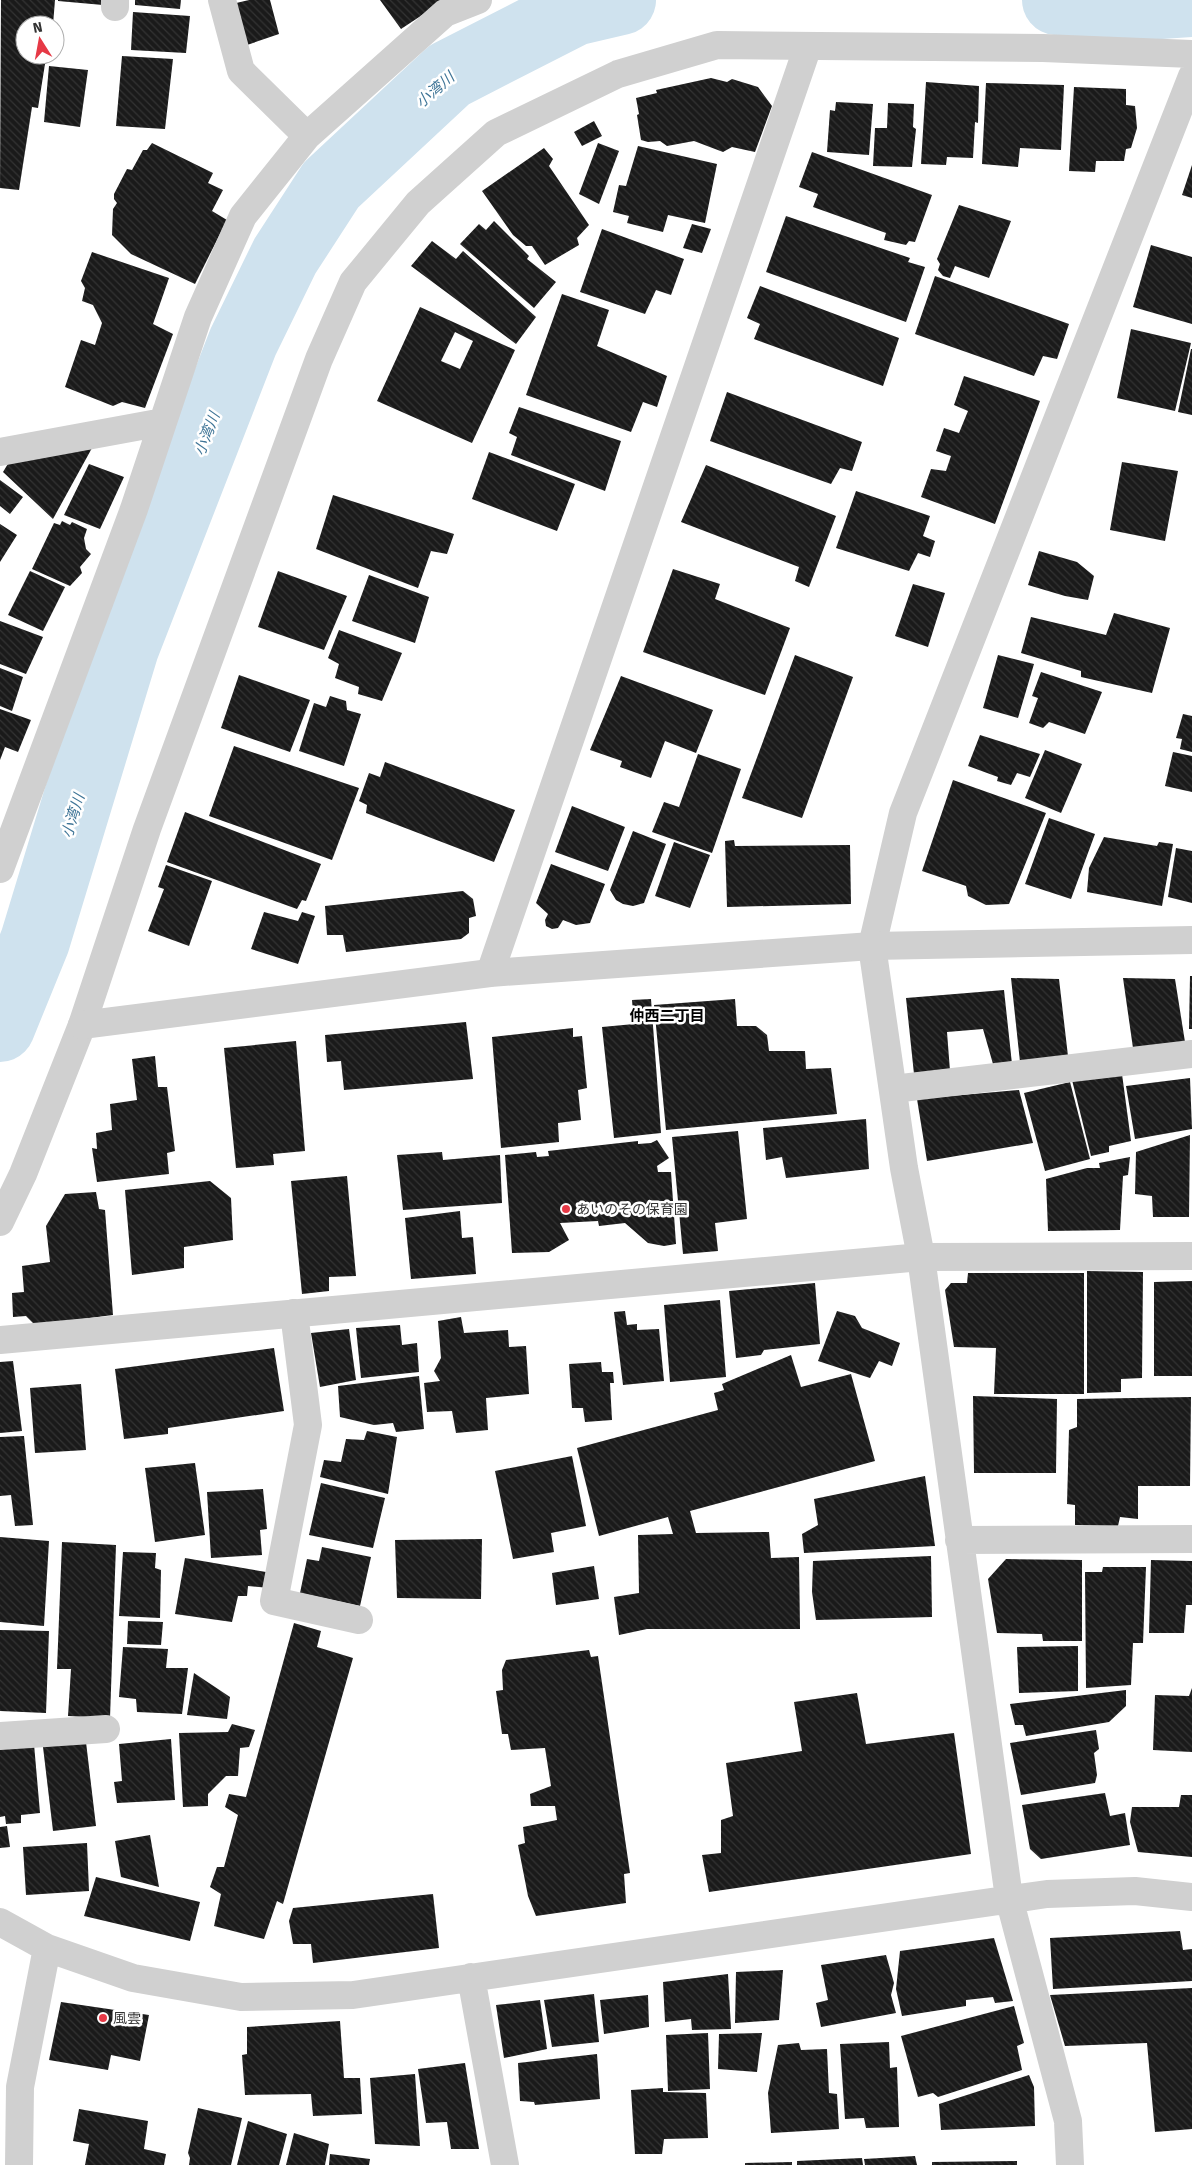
<svg xmlns="http://www.w3.org/2000/svg" width="1192" height="2165" font-family="'Fira Sans','Noto Sans JP',sans-serif">
<style>
.lines{fill:none;stroke-linecap:round;stroke-linejoin:round}
.river{stroke:#cfe2ee;stroke-width:70}
.building{fill:url(#building-back-hatch);fill-rule:evenodd}
.minor{stroke:#d0d0d0;stroke-width:28}
.tertiary{stroke:#d0d0d0;stroke-width:28}
.poi-dot{fill:#e63946;stroke:#fff;stroke-width:2}
.labels{text-anchor:middle;dominant-baseline:central;stroke-width:5;stroke-linejoin:round;paint-order:stroke}
.poi-label{font-size:14px;fill:#333;stroke:#fff;text-anchor:start}
.water-label{font-size:15px;font-style:italic;fill:#3f7597;stroke:#fff}
.neighbourhood-label{font-size:15px;font-weight:bold;fill:#000;stroke:#fff}
</style>
<defs>
<pattern id="building-back-hatch" width="6" height="6" patternUnits="userSpaceOnUse" patternTransform="scale(1.25)"><rect width="6" height="6" fill="#1a1a1a"/><path d="M-1 5l2 2M0 0l6 6M5-1l2 2" fill="none" stroke="#333"/></pattern>
</defs>
<rect width="100%" height="100%" fill="#fff"/>
<g class="lines">
<path class="river" d="M1057 0 1130 6 1192 2
M0 1027 35 941 124 648 243 342 285 256 331 185 449 75 574 11 621 0"/>
</g>
<path class="building" d="M1 0H55L53 25H25V55H50V61L45 64 38 108 32 107 19 190 0 188Z
M58 0H104L103 5 58 1Z
M135 0H181L180 9 135 5Z
M249 0H270L279 34 244 46 232 4Z
M380 0H445L401 29Z
M133 12 190 16 186 53 131 50Z
M122 56 173 59 165 129 116 126Z
M49 66 88 70 80 127 44 122Z
M711 78 727 82 732 79 758 87 772 106 755 152 732 147 723 152 694 141 667 146 660 141 648 142 641 140 637 115 639 114 636 98 657 93 656 90Z
M926 82 979 86 978 123 975 122 973 158 947 157 946 165 921 164Z
M986 83 1064 85 1061 150 1020 148 1018 167 982 164Z
M1074 87 1126 89V105L1135 106 1137 128 1131 148 1126 149 1124 161H1096L1095 172 1069 171Z
M836 102 873 104 869 155 827 152 830 110 835 111Z
M888 103 914 104 913 127 916 129 912 167 873 166 875 128H887Z
M594 121 602 136 582 146 574 132Z
M152 143 213 173 208 183 223 190 212 211 227 220 195 284 131 254 112 235 113 209 117 203 114 199V194L127 169 132 170 143 150H147Z
M598 143 619 151 599 204 579 194Z
M638 146 717 164 705 223 668 215 663 232 627 223 629 216 613 212 619 185 626 186Z
M544 148 553 159 549 166 589 225 577 238 579 245 545 265 532 246H526L513 235 482 191Z
M812 152 932 195 915 242 909 241 906 245 884 240 886 233 813 207 818 194 799 187Z
M1192 165V198L1182 195Z
M959 205 1011 221 989 278 955 266 950 278 943 276 938 270 940 264 937 259Z
M786 216 910 258 908 262 925 267 906 322 766 272Z
M494 221 529 256 527 259 556 282 534 308 460 244 479 224 486 230Z
M692 224 711 229 702 253 683 248Z
M602 229 684 259 671 295 656 290 645 314 580 292Z
M432 241 456 259 463 251 536 317 516 344 411 266Z
M1151 245 1192 257V324L1133 307Z
M92 252 169 278 153 324 173 334 145 408 122 402 113 406 65 387 81 340 95 345 102 323 93 305 82 301 85 288 81 281Z
M935 276 1069 324 1057 359 1043 356 1034 376 915 334Z
M760 286 899 338 883 386 754 339 760 324 747 318Z
M562 294 609 310 597 346 667 376 657 407 643 402 631 432 526 395Z
M420 307 515 350 472 443 377 401ZM455 332 473 341 460 369 441 361Z
M1131 329 1191 343 1175 411 1117 398Z
M1191 349H1192V415L1178 412Z
M964 376 1040 401 995 524 921 497 931 469 946 471 951 456 936 451 944 428 959 433 968 411 954 405Z
M727 392 862 442 852 471 840 468 831 484 710 441Z
M519 407 621 441 605 491 511 455 517 437 509 433Z
M92 448 53 519 3 472 12 457Z
M489 452 575 484 557 531 472 499Z
M1122 462 1178 471 1165 541 1110 530Z
M89 464 124 477 100 529 64 515Z
M706 465 836 516 809 587 795 581 799 567 681 522Z
M0 480 23 497 10 514 0 506Z
M856 491 930 516 923 536 935 541 930 557 918 553 909 571 836 548Z
M333 495 454 534 447 554 431 551 418 588 316 549Z
M62 521 70 525 72 522 87 529 84 538 86 549 91 554 80 567 82 573 70 586 32 569 54 523 60 525Z
M0 524 17 535 0 562Z
M1039 551 1077 562 1094 576 1088 600 1065 596 1028 585Z
M673 569 720 584 715 599 790 628 765 695 643 652Z
M30 571 65 587 43 631 8 615Z
M278 571 347 596 324 650 258 627Z
M369 575 429 597 415 643 352 621Z
M913 584 945 593 928 647 895 636Z
M1114 613 1170 628 1152 693 1081 677V671L1021 653 1031 617 1106 635Z
M0 621 43 637 26 674 0 664Z
M339 630 402 653 382 701 358 694 359 687 335 678 339 664 328 658Z
M795 655 853 677 802 818 742 798Z
M998 655 1034 664 1018 718 983 708Z
M0 668 23 677 12 711 0 706Z
M1041 672 1102 692 1085 734 1049 722 1043 728 1029 723 1038 698 1032 696Z
M239 675 310 700 290 752 221 728Z
M621 676 713 710 696 753 665 741 651 778 620 767 622 761 590 750Z
M330 696 346 701 347 710 361 714 344 766 299 751 314 703 326 707Z
M0 709 31 720 18 752 5 747 0 760Z
M1183 714 1192 716V752L1180 749 1182 739 1176 738Z
M980 735 1040 754 1030 777 1017 773 1011 785 997 781 998 777 968 766Z
M234 746 359 788 332 860 209 816Z
M1045 750 1082 764 1061 813 1025 798Z
M1173 752 1192 756V792L1165 786Z
M698 754 741 769 712 853 652 832 664 802 679 807Z
M385 762 515 810 494 862 366 813 367 805 359 801 369 773 380 777Z
M953 780 1046 813 1009 904 986 905 968 896 966 886 922 871Z
M572 806 625 827 608 871 555 852Z
M185 812 321 864 306 901 302 900 297 909 167 862Z
M1049 818 1095 834 1071 899 1025 884Z
M633 831 666 844 644 903 633 906 623 904 616 900 610 890Z
M1104 837 1157 846 1159 842 1173 844 1162 906 1087 892 1089 868Z
M734 840 735 846 850 845 851 904 727 907 725 841Z
M674 842 710 855 690 908 655 896Z
M1176 848 1192 851V903L1168 897Z
M551 864 605 884 590 923 576 925 563 920 558 928 552 929 546 926 545 920 548 914 536 903Z
M166 865 212 881 189 946 148 931 164 889 158 887Z
M463 891 473 899 476 916 469 918V933L461 939 346 952 343 935H327L325 906Z
M264 912 298 921 302 912 315 916 298 964 251 949Z
M1190 976H1192V1029H1189Z
M1011 978 1059 979 1068 1056 1020 1062Z
M1123 978 1175 979 1185 1042 1133 1048Z
M1004 990 1012 1064H993L983 1029 947 1032 950 1071 914 1074 906 998Z
M651 999 661 1133 614 1138 602 1027 634 1024 632 1000Z
M735 999 737 1026H756L767 1035 769 1051H805L806 1069 831 1068 837 1114 666 1130 654 1005Z
M466 1022 473 1079 344 1090 341 1061 327 1062 325 1035Z
M573 1028V1037L582 1036 587 1088 578 1090 581 1120 558 1123 559 1142 501 1148 492 1037Z
M296 1041 305 1151 273 1154 274 1165 236 1168 224 1048Z
M155 1056 158 1087H167L175 1151 167 1153 169 1174 97 1182 92 1148 97 1149 96 1133 112 1130 110 1104 137 1100 132 1059Z
M1122 1074 1131 1141 1109 1146V1152L1091 1156 1072 1080Z
M1190 1078 1192 1129 1135 1139 1126 1086Z
M1070 1082 1090 1159 1045 1171 1024 1093Z
M1019 1090 1033 1143 927 1161 917 1099Z
M866 1119 869 1169 786 1178 782 1157 766 1160 763 1128Z
M738 1131 747 1219 715 1223 718 1251 683 1254 672 1137Z
M1190 1135 1189 1217H1153L1152 1196 1135 1194 1136 1152Z
M657 1140 669 1158 657 1166 658 1172H671L676 1244 664 1246 648 1243 625 1223 599 1226 598 1221 560 1223 569 1240 549 1252 512 1253 505 1155 536 1152 537 1157 549 1156 548 1151 638 1141V1144L651 1143Z
M442 1152 443 1160 500 1155 502 1203 403 1210 397 1155Z
M1130 1157 1128 1175 1123 1176 1120 1230 1048 1231 1046 1179 1087 1168H1100L1099 1163Z
M347 1176 356 1276 329 1277V1291L302 1294 291 1181Z
M210 1181 231 1198 233 1240 184 1247V1268L132 1275 125 1190Z
M96 1192 99 1209 105 1210 113 1315 35 1325 26 1316 13 1317 12 1293 24 1292 22 1266 50 1262 46 1226 65 1194Z
M460 1211 462 1238 473 1237 476 1274 411 1279 405 1218Z
M1087 1271 1143 1272 1142 1378 1121 1379V1392L1087 1393Z
M968 1273H1084V1394H994L996 1348 954 1347 945 1290 951 1283H967Z
M1192 1281V1376H1154V1282Z
M815 1283 820 1344 764 1350 761 1355 736 1358 729 1291Z
M720 1300 726 1377 670 1382 664 1305Z
M625 1311 627 1325 637 1324V1330L659 1329 664 1381 623 1385 614 1312Z
M837 1311 855 1316 862 1328 900 1343 892 1366 879 1361 870 1378 818 1361Z
M461 1317 464 1333 508 1330 509 1347 526 1346 529 1394 486 1398 488 1430 456 1433 452 1411 427 1412 424 1383 440 1381 434 1371 441 1358 438 1321Z
M400 1325 402 1345 417 1343 419 1372 361 1378 356 1328Z
M349 1329 356 1380 320 1387 311 1333Z
M274 1348 284 1411 168 1428V1434L124 1439 115 1369Z
M791 1355 801 1387 851 1374 875 1461 690 1511 696 1533 769 1532 771 1558 799 1557 800 1629H647L619 1635 614 1597 639 1593 638 1535 673 1534 668 1517 599 1536 577 1448 718 1410 714 1393 724 1390 722 1384Z
M13 1361 22 1431 0 1433V1362Z
M601 1362 602 1372H613L614 1383H610L612 1420 585 1422 583 1408H572L569 1364Z
M419 1376 424 1429 396 1432 393 1423 374 1425 340 1417 338 1386Z
M81 1384 86 1450 35 1453 30 1388Z
M973 1396 1057 1399 1056 1473H974Z
M1191 1397 1190 1486H1138V1519L1120 1517 1118 1526 1075 1525V1505L1067 1504 1069 1430 1077 1427V1399Z
M367 1431 397 1437 388 1494 320 1477 324 1460 341 1462 346 1439 364 1440Z
M24 1436 33 1525 15 1526 11 1495 0 1496V1437Z
M572 1456 586 1526 551 1533 554 1552 513 1559 495 1471Z
M195 1463 205 1535 155 1542 145 1468Z
M925 1476 935 1546 804 1553 802 1534 818 1525 814 1499Z
M321 1483 385 1498 373 1548 309 1535Z
M263 1489 267 1529 260 1530 262 1555 211 1558 207 1492Z
M0 1537 49 1541 44 1626 0 1622Z
M482 1539 481 1599 397 1598 395 1540Z
M62 1542 116 1545 110 1718 68 1716 71 1669H57Z
M322 1547 371 1557 360 1606 300 1593 307 1559 319 1561Z
M123 1552 156 1553 155 1568 161 1570 160 1618 119 1616Z
M931 1556 932 1617 816 1620 812 1592 813 1561Z
M185 1558 272 1573 269 1588 248 1586 247 1596H238L232 1622 175 1614Z
M1006 1559 1082 1560V1641H1043L1042 1634 997 1633 988 1579Z
M1151 1560 1192 1561V1605H1186L1184 1633H1149Z
M594 1566 599 1599 556 1605 552 1573Z
M1103 1567H1146L1143 1643H1133L1131 1685 1086 1688 1085 1572H1102Z
M128 1621 163 1622 161 1645 127 1644Z
M294 1623 321 1631 317 1647 353 1658 283 1904 277 1901 264 1939 214 1926 221 1894 210 1887 217 1867H224L238 1815 225 1807 229 1794 246 1797Z
M0 1630 49 1631 46 1713 0 1711Z
M1078 1646V1691L1019 1693 1017 1647Z
M123 1647 168 1649 166 1668H188L182 1714 137 1712 136 1699 119 1697Z
M589 1650 591 1657 598 1656 630 1873 624 1874 626 1903 536 1916 528 1896 518 1845 525 1843 523 1827 557 1820 555 1806H531L530 1794 551 1786 545 1748 511 1750 508 1734H502L496 1691 503 1690 502 1670 506 1660Z
M194 1673 230 1697 227 1719 187 1715Z
M1192 1688V1752L1153 1750 1155 1695 1189 1696Z
M1126 1690V1706L1109 1722 1026 1736 1023 1725H1015L1010 1704Z
M857 1693 866 1744 954 1733 971 1854 709 1892 702 1855 721 1853V1820L733 1816 726 1763 802 1751 794 1702Z
M232 1724 255 1730 249 1747 240 1748 238 1776H226L208 1794V1806L183 1807 179 1733 228 1732Z
M1096 1730 1099 1749 1094 1753 1097 1775 1095 1783 1021 1795 1010 1743Z
M171 1739 175 1800 117 1803 114 1782 122 1781 119 1744Z
M86 1742 96 1826 53 1831 43 1747Z
M34 1744 40 1813 21 1815V1823L6 1824 5 1816 0 1817V1747Z
M1105 1793 1110 1816 1125 1813 1130 1845 1041 1859 1030 1849 1022 1805Z
M1181 1795H1192V1857L1138 1852 1130 1822 1132 1807H1179Z
M7 1826 10 1847 0 1848V1827Z
M150 1835 159 1887 121 1877 115 1841Z
M87 1843 89 1891 26 1895 23 1847Z
M96 1877 200 1902 190 1941 84 1916Z
M433 1894 439 1948 313 1963 311 1944H293L289 1921 293 1908Z
M1180 1931 1183 1950 1192 1949V1981L1053 1989 1050 1938Z
M994 1938 1013 2001 995 2003 993 1997 966 2000V2006L902 2016 896 1989 900 1951Z
M886 1955 894 1983 891 1995 896 2013 821 2027 816 2003 828 2000 821 1965Z
M783 1970 779 2020 735 2023 736 1972Z
M728 1974 731 2029 692 2030 691 2019 665 2022 663 1982Z
M1192 1988V2129L1155 2132 1147 2043 1065 2046 1050 1995Z
M594 1994 599 2042 552 2047 544 2000Z
M648 1995 649 2027 604 2034 600 2000Z
M540 2000 547 2049 504 2058 496 2005Z
M61 2002 149 2015 140 2061 111 2055 108 2070 49 2060Z
M1014 2006 1024 2043 1017 2046 1022 2070 938 2097 933 2093 918 2097 901 2036Z
M340 2021 344 2078H360L362 2114 313 2116 311 2094 245 2095 242 2055 247 2054V2027Z
M708 2033 710 2089 668 2091 666 2035Z
M762 2033 757 2072 718 2069 719 2034Z
M889 2042 890 2068 897 2067 899 2127 866 2128 864 2118 845 2119 840 2044Z
M799 2043 801 2050 827 2049 829 2093 837 2094 839 2129 771 2133 768 2093 778 2045Z
M597 2054 600 2099 535 2105 534 2102 520 2101 518 2063Z
M465 2063 479 2149H451L447 2122 426 2123 418 2069Z
M415 2074 420 2146 375 2144 370 2078Z
M1029 2075 1034 2087 1035 2126 941 2130 939 2104Z
M663 2088V2092L706 2093 708 2138 664 2139 662 2154H635L631 2090Z
M198 2108 242 2118 231 2165H189L190 2158 188 2153Z
M79 2109 148 2121 144 2149 166 2154 164 2165H85L89 2144 73 2141Z
M248 2121 287 2134 279 2165H237Z
M294 2133 329 2144 325 2165H286Z
M330 2154 370 2159 369 2165H329Z
M915 2156 917 2165H865L864 2159Z
M862 2158 863 2165H797V2161Z
M1017 2161V2165H932V2162Z
M792 2162V2165H745V2163Z"/>
<g class="lines">
<path class="minor" d="M222 0 241 71 307 136
M115 7V0
M0 452 163 422
M0 869 134 509 198 317 243 216 307 136 445 13 478 0
M490 973 808 46
M893 1089 1192 1054
M0 1222 23 1174 82 1025 147 829 319 359 353 282 418 203 496 133 618 74 717 45 1043 48 1192 54
M294 1313 308 1425 274 1601 359 1620
M0 1340 921 1257 1192 1256
M959 1540 1192 1539
M0 1736 106 1729
M0 1922 47 1948 133 1978 241 1997 353 1995 1047 1894 1135 1891 1192 1897
M471 1977 505 2165
M19 2165 20 2087 47 1948
M1070 2165 1068 2121 1009 1898 921 1257 904 1168 872 946 903 813 1192 76"/>
<path class="tertiary" d="M82 1025 490 973 872 946 1192 940"/>
</g>
<g class="poi-dot">
<circle cx="566" cy="1209" r="5"/>
<circle cx="103" cy="2018" r="5"/>
</g>
<g class="labels">
<g class="poi-label">
<text x="576" y="1209">あいのその保育園</text>
<text x="113" y="2018">風雲</text>
</g>
<g class="water-label">
<text transform="translate(435 90) rotate(-41)">小湾川</text>
<text transform="translate(207 434) rotate(-69)">小湾川</text>
<text transform="translate(73 816) rotate(-73)">小湾川</text>
</g>
<g class="neighbourhood-label">
<text x="667" y="1016">仲西二丁目</text>
</g>
</g>
<g transform="translate(40 40) rotate(349)"><circle r="24" fill="#ffffff" stroke="#adadad"/>
<path d="M0-4L9 19L0 12L-9 19Z" fill="#e63946"/>
<text y="-8" font-size="14" font-weight="bold" text-anchor="middle" fill="#333333">N</text>
</g>
</svg>
